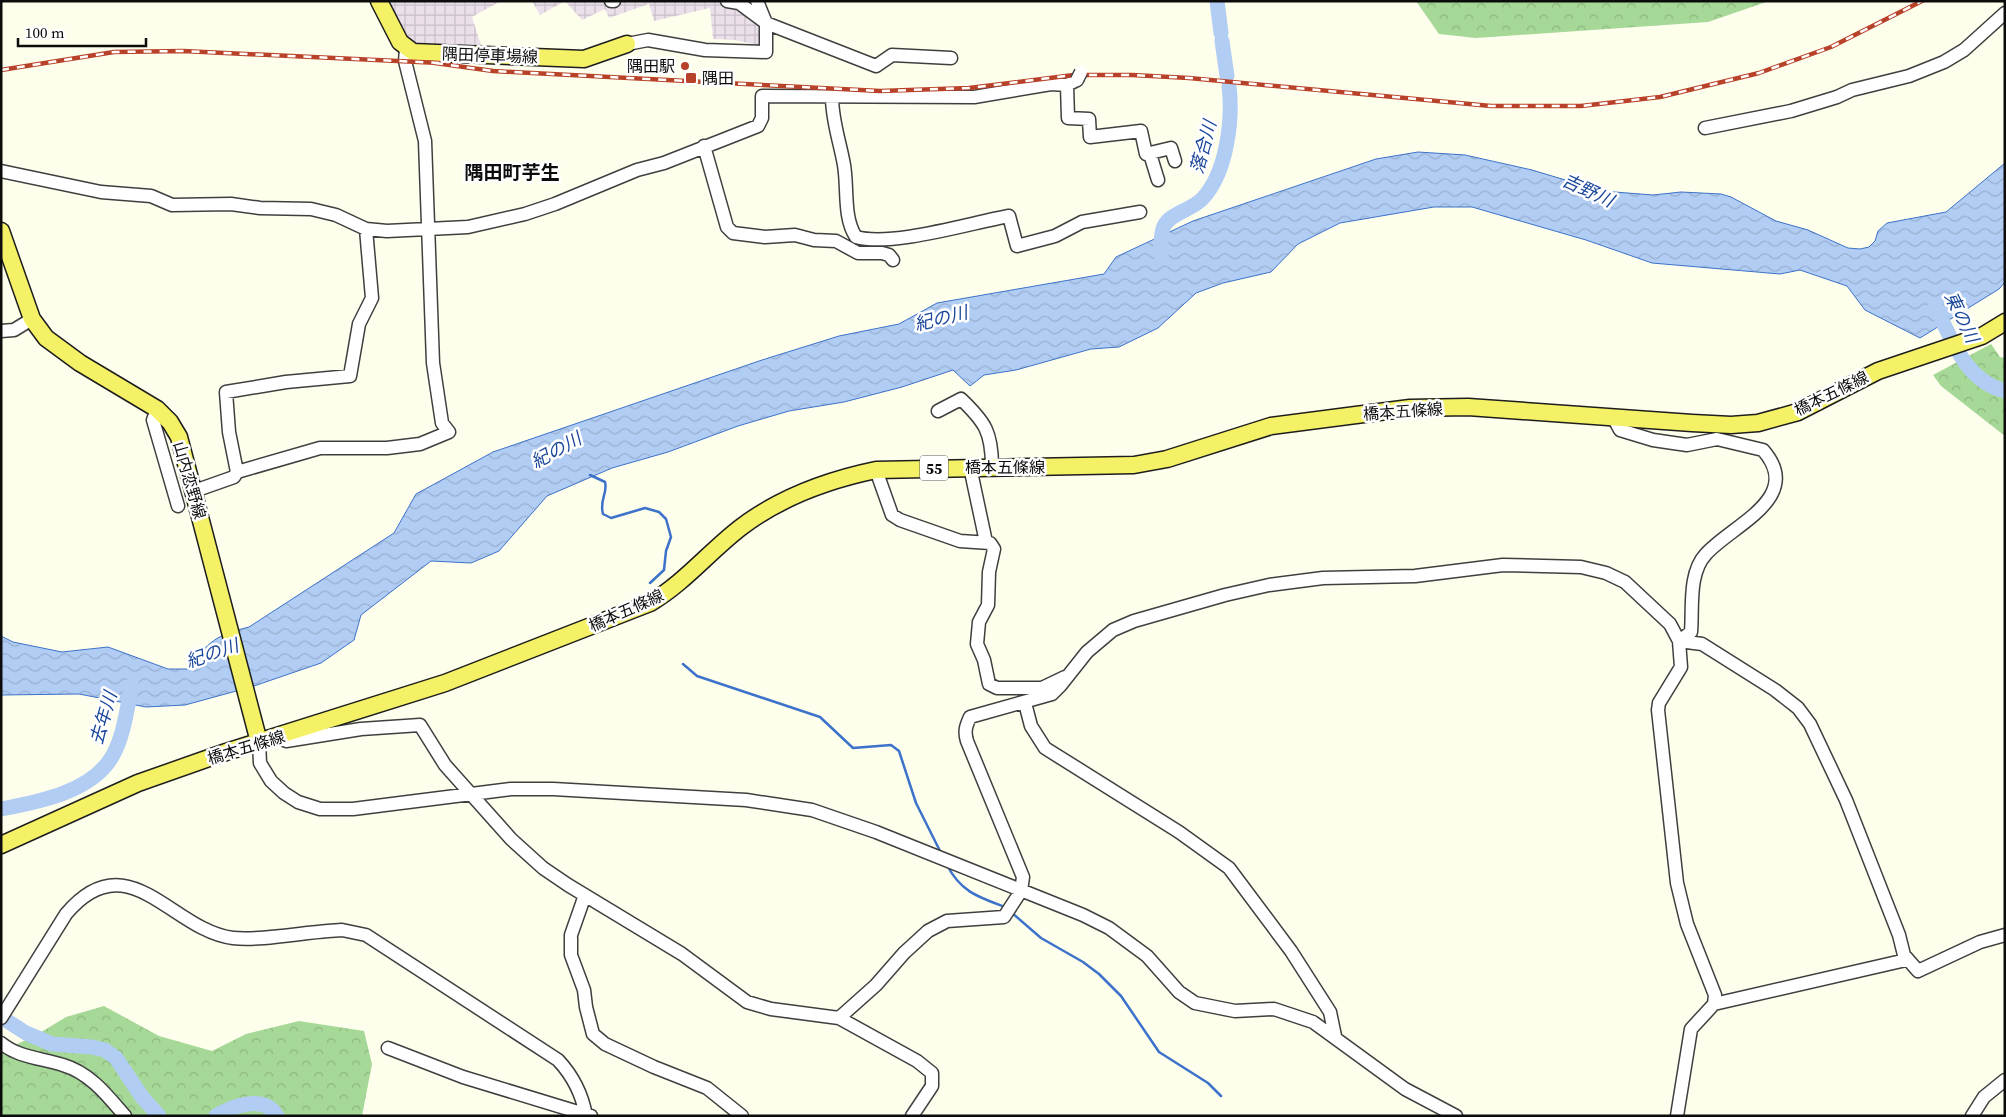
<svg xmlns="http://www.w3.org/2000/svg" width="2006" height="1117" font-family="'Source Serif 4','Noto Sans JP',serif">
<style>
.industrial{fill:url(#industrial-grid)}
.forest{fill:url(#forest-crowns)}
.water{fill:url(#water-waves);stroke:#3c72c9}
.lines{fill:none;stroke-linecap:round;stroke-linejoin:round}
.stream{stroke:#3c72c9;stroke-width:2.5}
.river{stroke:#b2cdf4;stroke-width:15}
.minor-casing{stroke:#3f3f3f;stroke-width:15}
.major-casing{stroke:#1d1d1d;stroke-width:19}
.minor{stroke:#fff;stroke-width:12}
.major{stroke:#f4f166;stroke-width:16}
.rail-casing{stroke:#b84129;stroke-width:4.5}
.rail{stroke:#fff;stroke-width:2.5;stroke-dasharray:8;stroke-linecap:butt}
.minor-bridge-casing{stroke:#3f3f3f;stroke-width:15;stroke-linecap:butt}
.minor-bridge{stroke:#fff;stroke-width:12}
.poi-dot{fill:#b84129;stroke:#fff;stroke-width:2}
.labels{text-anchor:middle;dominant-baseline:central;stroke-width:5;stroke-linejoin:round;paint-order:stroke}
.shield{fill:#fff;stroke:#555;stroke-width:1}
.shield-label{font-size:15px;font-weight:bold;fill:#0c0c0c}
.street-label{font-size:16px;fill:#0c0c0c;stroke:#fff}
.poi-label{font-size:16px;fill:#0c0c0c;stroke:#fff;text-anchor:end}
.water-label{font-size:18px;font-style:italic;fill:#1a469a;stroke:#fff}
.quarter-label{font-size:19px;font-weight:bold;fill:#0c0c0c;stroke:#fff}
</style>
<defs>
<pattern id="industrial-grid" width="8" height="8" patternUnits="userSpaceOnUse" patternTransform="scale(1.25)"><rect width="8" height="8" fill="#ebe0ea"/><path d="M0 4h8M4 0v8" fill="none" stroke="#c8bfc8"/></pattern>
<pattern id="forest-crowns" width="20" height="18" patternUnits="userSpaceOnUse" patternTransform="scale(1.25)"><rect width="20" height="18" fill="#a6d897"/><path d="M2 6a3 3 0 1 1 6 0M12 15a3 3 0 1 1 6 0" fill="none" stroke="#8eb881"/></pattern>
<pattern id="water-waves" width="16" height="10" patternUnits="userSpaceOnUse" patternTransform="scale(1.25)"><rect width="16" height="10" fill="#b2cdf4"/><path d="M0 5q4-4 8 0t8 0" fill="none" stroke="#98afd0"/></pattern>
</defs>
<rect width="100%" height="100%" fill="#fefeec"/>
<path class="industrial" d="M384 1H501L472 17 483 51 412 49Z
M532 1H565L540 15Z
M565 1H753L762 16 761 46 735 40 713 39 710 8 654 21 649 4 609 18 605 9 582 20Z"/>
<path class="forest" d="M1416 1H1769L1708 22 1476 38 1439 34Z
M1991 344 2000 357 2005 358V436L1941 386 1933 375Z
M104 1006 159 1036 212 1051 246 1034 299 1021 364 1031 372 1064 362 1116H1V1052L38 1034 66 1017Z"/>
<path class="water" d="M1418 152 1465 155 1532 170 1602 191 1653 195 1681 192 1721 194 1731 197 1776 221 1808 230 1848 248 1860 249 1869 247 1875 241 1878 231 1887 223 1946 212 2005 163V282L1999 289 1920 338 1865 310 1847 286 1800 270 1780 274 1652 263 1586 240 1472 207H1434L1340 223 1298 244 1271 272 1223 283 1196 293 1158 328 1119 347 1091 349 1016 370 984 375 970 386 953 370 902 387 844 402 789 411 738 426 668 452 612 468 547 496 499 551 471 563 431 561 361 615 354 640 321 663 251 687 185 705 146 707 79 694 1 695V636L13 642 62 652 108 647 168 669H190C207 641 217 635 249 627L394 533 416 494 493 452 762 360 839 336 899 324 937 303 1104 274 1116 257 1193 221 1376 159Z"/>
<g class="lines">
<path class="stream" d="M590 475 605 482C608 493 599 500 603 514L611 518 645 508 659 512 666 519 671 537 666 551 664 570 650 583
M683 664 697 676 820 717 853 748 891 745 899 751 916 803 941 853
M947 865C961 892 978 897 1005 907
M1011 912 1041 938 1083 962 1099 974 1121 996 1159 1052 1208 1083 1221 1096"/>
<path class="river" d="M1217 1 1221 33
M1222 41 1227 76
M1161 256C1161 248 1160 234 1164 226 1171 212 1193 210 1203 198 1227 172 1233 119 1229 86
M1935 306C1952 339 1965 381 2005 391
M1 809C38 802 93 792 113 755 124 735 127 708 132 685
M1 1017 26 1033 52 1044 92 1047 105 1050 116 1058 142 1097 159 1116
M216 1116C233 1106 264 1094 277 1116"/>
<defs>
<path id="minor" d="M611 1H614
M727 1 739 3 766 23 876 66 892 55 951 58
M627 44 648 40 705 50 766 52V23L757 1
M1067 85 1068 118 1089 119 1090 137 1141 131 1146 154 1171 148 1175 161
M832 97C832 121 840 142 844 165 848 188 843 218 856 237 892 247 970 223 1009 216L1017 246 1055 236 1082 222 1140 212
M1705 128 1791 111 1837 97 1852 90 1909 76 1944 62 1964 50 2005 13
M704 146 727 227 733 233 765 237 795 235 814 240 836 241 858 253H882L889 255 893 260
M1150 154 1158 180
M1 171 101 192 151 196 172 205 231 204 260 208 311 209 336 215 366 229 387 231 468 227 525 214 555 204 637 170 664 163 758 126 762 118V96L974 97 1051 84 1067 85 1077 80
M1 331 14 330 32 319
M157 409 153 420 178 506
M938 411 961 399C985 422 992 432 992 467
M1613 417 1620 430 1653 440 1687 445 1717 439 1763 450C1805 498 1732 525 1706 554 1688 573 1693 608 1691 632L1679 641
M970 467 986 542
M876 470 892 515 900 520 960 541 990 543 994 549 989 572 988 605 979 622 977 644 984 660 989 684 997 688H1042L1065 677
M237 472 320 448H387L420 444 449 432 442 423 433 363 425 141 405 61 406 49
M200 489 234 477 237 472 229 432 226 392 286 382 350 376 359 324 372 298 366 229
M1679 641 1702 644 1775 690 1798 708 1810 724 1846 800 1899 935 1904 955 1918 971 1980 942 2005 935
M1025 703 1031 726 1045 748 1179 832 1229 868 1291 951 1330 1012 1335 1036
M280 736 286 741 361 729 420 725 445 765 511 839 543 868 568 885 682 954 747 1002 771 1009 839 1018 917 1061 932 1073V1086L912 1116
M259 742 260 763 271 781 284 793 298 802 320 809H353L511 789H553L746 800 812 810 876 832 1083 915 1109 928 1147 956 1179 992 1195 1003 1235 1011 1274 1009 1313 1022 1405 1089 1456 1116
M585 895 571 935V955L584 990 586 1007 593 1034 605 1044 654 1067 707 1088 742 1116
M1714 1004 1906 960
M1 1018 66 914C128 840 172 931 233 938 260 941 300 933 328 931L342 930 366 935 558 1060C573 1076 582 1093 586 1116
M839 1018 876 985 904 953 928 931 947 921 1004 917 1021 891 1023 877 967 741C964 731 966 726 970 717L1052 694 1060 686 1087 652 1113 630 1134 621 1225 595 1269 585 1323 578 1415 576 1503 565 1581 567 1606 573 1625 582 1670 624 1679 641 1681 667 1659 703 1658 710 1677 883 1687 924 1715 995 1714 1004 1691 1029 1677 1116
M1 1043C19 1058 42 1058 63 1065 90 1073 107 1095 125 1116
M388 1048 463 1077 591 1116
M1972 1116 1984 1097 2005 1080"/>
<path id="major" d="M379 1 400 42 413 52 584 59 627 44
M1 231 32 319 46 338 80 363 157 409 170 422 179 437 259 742
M1 845 138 783 226 752 445 683 650 603C684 583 709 552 740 528 779 498 828 480 876 470L1134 465 1167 459 1271 426 1410 408 1468 407 1692 423 1731 425 1758 423 1798 412 1878 371 1982 336 2005 322"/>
</defs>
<use href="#minor" class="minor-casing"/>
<use href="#major" class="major-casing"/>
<use href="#minor" class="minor"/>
<use href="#major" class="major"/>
<defs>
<path id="rail" d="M435 63 493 71 880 91 969 88 1074 75H1132L1189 78 1491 106H1581L1660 97 1759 73 1831 47 1922 1
M1 70 114 52 183 51 440 63"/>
</defs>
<use href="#rail" class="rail-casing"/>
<use href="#rail" class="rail"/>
<defs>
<path id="minor-bridge" d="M1077 80 1081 72"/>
</defs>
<use href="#minor-bridge" class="minor-bridge-casing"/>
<use href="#minor-bridge" class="minor-bridge"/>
</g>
<g class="poi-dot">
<circle cx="685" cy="66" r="5"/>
<rect x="685" y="72" width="12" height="12" rx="2.5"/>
</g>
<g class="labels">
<rect class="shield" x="920" y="455.5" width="28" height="25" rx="4"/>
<g class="shield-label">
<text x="934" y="468">55</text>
</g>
<g class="street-label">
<text transform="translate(490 55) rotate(2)">隅田停車場線</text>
<text transform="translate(1831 393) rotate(-26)">橋本五條線</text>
<text transform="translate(1403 411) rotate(-4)">橋本五條線</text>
<text x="1005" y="467">橋本五條線</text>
<text transform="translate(190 480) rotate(74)">山内恋野線</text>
<text transform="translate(626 610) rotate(-24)">橋本五條線</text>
<text transform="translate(246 747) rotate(-17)">橋本五條線</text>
</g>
<g class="poi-label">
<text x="675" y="66">隅田駅</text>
<text x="702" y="78" text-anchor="start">隅田</text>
</g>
<g class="water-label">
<text transform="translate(1203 147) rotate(-75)">落合川</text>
<text transform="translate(1588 190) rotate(25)">吉野川</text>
<text transform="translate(1962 317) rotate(64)">東の川</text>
<text transform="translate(941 318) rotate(-14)">紀の川</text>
<text transform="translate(556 450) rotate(-29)">紀の川</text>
<text transform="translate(212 653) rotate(-19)">紀の川</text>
<text transform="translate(103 718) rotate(-74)">去年川</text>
</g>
<g class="quarter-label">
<text x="512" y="172">隅田町芋生</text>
</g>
</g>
<rect width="2006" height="1117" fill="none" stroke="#0c0c0c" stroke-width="5"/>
<path d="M18 38v8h128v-8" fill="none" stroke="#0c0c0c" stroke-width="2.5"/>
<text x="25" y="38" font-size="15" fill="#0c0c0c" stroke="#ffffff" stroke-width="4" paint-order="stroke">100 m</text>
</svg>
